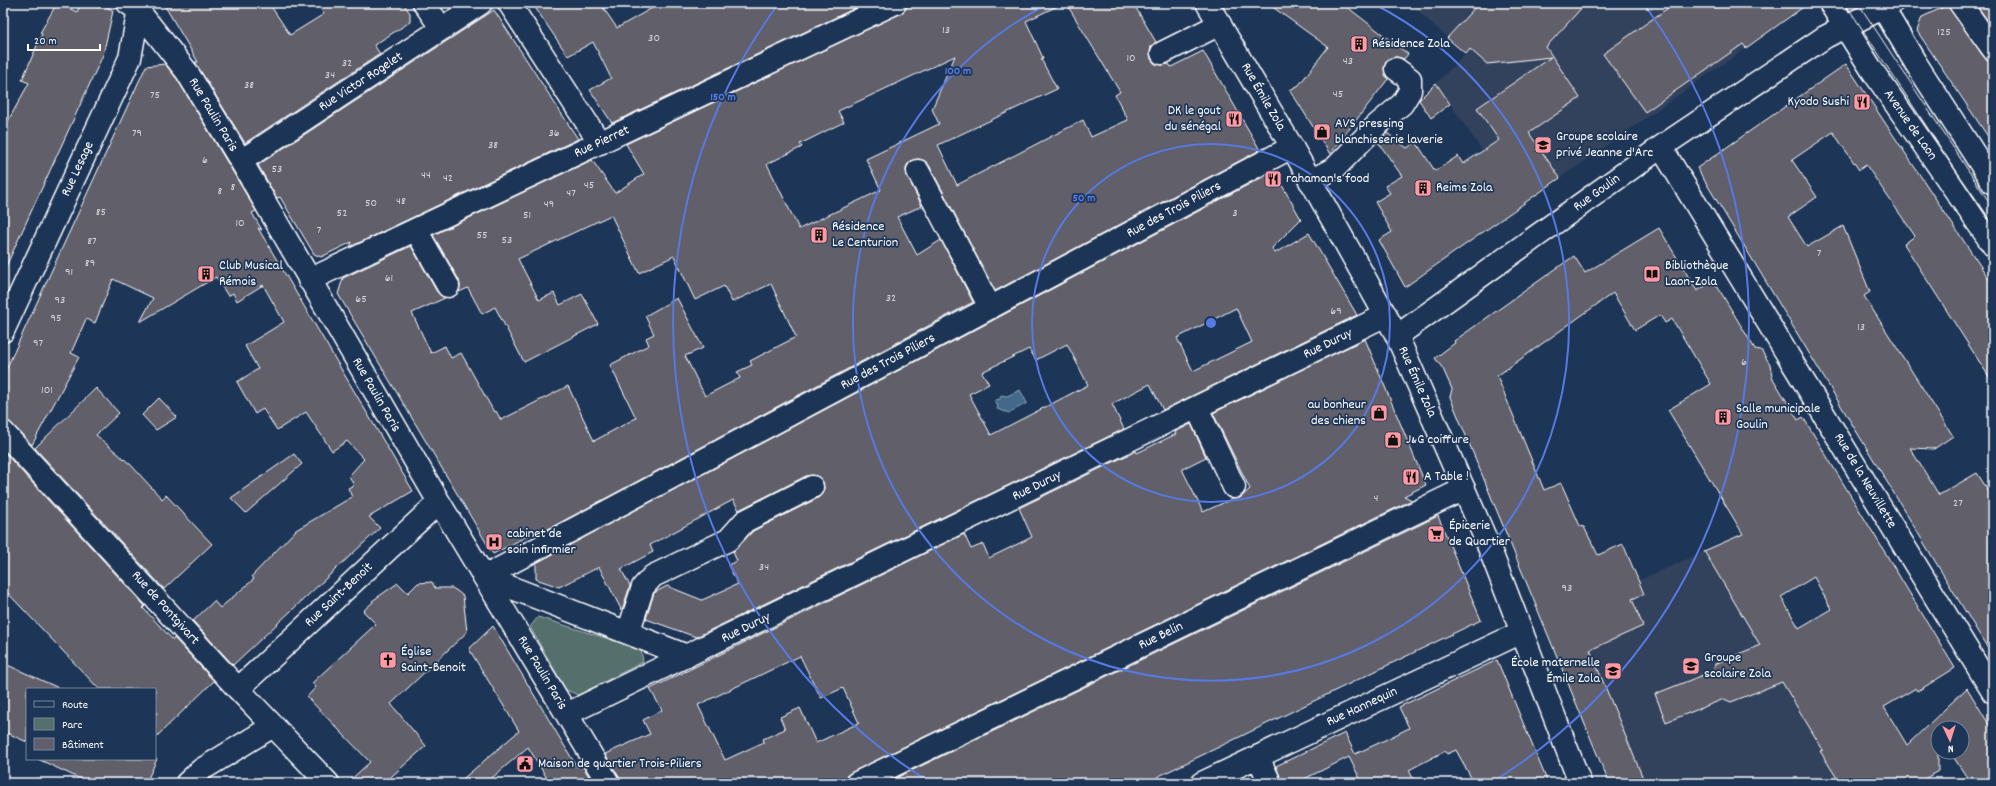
<svg xmlns="http://www.w3.org/2000/svg" width="1996" height="786" font-family="Dekko,sans-serif">
<style>
.built{fill:#31425d}
.green{fill:#546f6c;stroke:#aab7b6}
.water{fill:#42698a;stroke:#8ea5b9}
.building{fill:#605f6b;stroke:#fff;fill-rule:evenodd}
.lines{fill:none;stroke-linecap:round;stroke-linejoin:round}
.minor-casing{stroke:#fff;stroke-width:25}
.major-casing{stroke:#fff;stroke-width:25}
.minor{stroke:#1d3557;stroke-width:22}
.major{stroke:#1d3557;stroke-width:22}
.tram{stroke:#fff;stroke-width:1}
.ring{fill:none;stroke:#567ae2;stroke-width:2}
.labels{text-anchor:middle;dominant-baseline:central;stroke-width:3.5;stroke-linejoin:round;paint-order:stroke}
.number-label{font-size:12px;fill:#d7d7da}
.poi-label{font-size:14px;fill:#fff;stroke:#1d3557;text-anchor:start}
.street-label{font-size:14px;fill:#fff;stroke:#1d3557}
.centre{fill:#567ae2;stroke:#1d3557;stroke-width:2}
.ring-label{font-size:12px;text-anchor:middle;font-weight:bold;fill:#567ae2;stroke:#1d3557;stroke-width:3.5;stroke-linejoin:round;paint-order:stroke}
</style>
<rect width="100%" height="100%" fill="#1d3557"/>
<filter id="ink" filterUnits="userSpaceOnUse"><feTurbulence type="fractalNoise" baseFrequency=".025" numOctaves="2"/><feDisplacementMap in="SourceGraphic" scale="8" xChannelSelector="R" yChannelSelector="G"/><feConvolveMatrix kernelMatrix="1 2 1 2 8 2 1 2 1" color-interpolation-filters="sRGB"/></filter>
<g filter="url(#ink)">
<path class="built" d="M1409 3H1743L1746 48 1520 206 1436 83 1466 54Z
M1743 534 1869 743 1892 783H1609L1543 623Z"/>
<path class="green" d="M538 617 641 649 643 662 578 695 566 690 530 627Z"/>
<path class="water" d="M1020 390 1027 403 1009 413 997 409 998 405 995 404V400L1000 399 1001 395 1007 396Z"/>
<path class="building" d="M57 3 77 12 81 3H102L113 11 103 55 3 273V130L29 83 22 80 42 34 40 33Z
M163 3H269L290 35 324 14 317 3H403L410 13V22L374 45 380 54 245 143 195 62H198Z
M532 3H600L617 28 661 3H866L612 123 590 90 611 78 593 42 568 56Z
M907 3H1064L1026 21 1043 58 1041 59 1057 89 938 145 957 185 1083 120 1091 137 1128 120 1115 95 1120 92 1066 3H1133L1156 42 1151 46 1150 53 1151 59 1155 64 1162 65 1169 64 1171 67 1203 51 1260 150 995 291 929 165 925 161 919 159 912 160 907 165 906 170 907 176 922 206 897 217 917 255 941 240 973 302 537 535V531L493 554 338 294 343 278 411 246 437 292 445 298 412 313 431 353 445 346 451 358 461 353 494 412 496 411 501 420 568 386 594 441 636 418 610 365 649 345 646 338 654 334 645 316 677 298 703 348 685 356 705 396 740 378 737 372 752 365 750 361 796 337 771 284 732 302 724 286 695 300 674 256 639 273 611 215 518 259 539 300 554 293 560 305 582 294 598 324 524 362 495 307 482 314 468 288 459 292 460 286 459 280 433 235 592 160 615 193 644 174 626 144 900 14 905 10ZM955 56 932 109 939 124 866 159 881 190 799 229 767 164 802 147 800 144 844 122 838 111Z
M1267 3H1342L1408 54 1404 59 1397 57 1390 58 1386 61 1384 68 1385 75 1388 79 1330 154 1290 90 1299 85 1328 47Z
M1479 3H1586L1546 47 1580 98 1529 133 1560 178 1405 287 1379 240 1392 232 1375 202 1390 193 1385 186 1402 176 1378 142 1387 133 1407 148 1416 142 1435 171 1458 156 1463 164 1499 140 1477 108 1551 57 1487 64 1470 49 1466 54 1447 38Z
M1675 3H1809L1746 48 1743 44 1645 112 1603 54Z
M1975 3H1993V28Z
M1948 5 1983 56 1988 60 1993 61V144L1917 31 1922 17Z
M494 10 578 139 350 247 352 242 321 257 314 254 280 197 277 198 258 165Z
M165 64 177 79 230 167 256 211 252 213 262 230 258 228 413 491 369 517 380 528 233 665 193 621 214 601 220 608 254 579 252 576 296 530 352 497 348 488 354 485 349 476 364 459 347 441 332 451 306 412 277 430 263 409 255 414 237 382 258 369 245 346 284 322 263 285 237 301 233 293 228 296 216 277 140 322 153 298 113 279 95 323 86 319 71 353 79 357 32 445 12 424 3 420V376L146 66Z
M1846 64 1993 285V383L1904 244 1915 236 1866 165 1859 170 1833 132 1792 160 1817 197 1788 217 1807 247 1843 226 1870 292 1864 296 1953 436 1934 449 1910 448 1939 495 1977 473 1993 498V657L1697 168Z
M1436 83 1450 104 1431 118 1419 100Z
M1274 171 1301 219 1272 248 1275 253 1309 233 1357 315 1163 410 1150 384 1112 404 1124 429 696 637 646 619 654 593 667 586 702 600 738 584 728 565 737 561 733 552 753 531 818 498 822 494 824 488 823 482 819 477 813 475 806 476 739 510 733 500 650 545 653 552 621 569 630 586 622 610 620 609H621L599 567 559 587 536 579V563ZM1236 308 1252 342 1193 371 1177 338ZM1067 344 1088 385 991 435 969 394 989 384 982 372 1029 349 1036 360Z
M1659 228 1697 291 1714 281 1755 349 1761 350 1770 364 1772 377 1798 420 1803 417 1955 668 1918 691 1916 688 1884 707 1907 745 1967 688 1993 731V783H1981L1978 779 1975 781 1973 777 1968 779 1950 752H1962V728H1938V771L1918 783H1840L1820 751 1823 750 1782 682 1731 702 1724 699 1666 722 1655 694 1713 671 1715 664 1760 645 1704 551 1743 534 1668 410 1711 384 1672 319 1665 323 1660 315 1635 330 1613 293 1497 376 1544 490 1561 483 1580 526 1584 527 1598 555 1623 544 1644 594 1632 599 1643 626 1590 650 1645 783H1609L1450 397 1452 389 1443 369 1435 358 1455 343 1454 341 1574 256 1585 273ZM1814 577 1831 609 1799 628 1781 597Z
M1365 339 1426 485 1404 496 1412 500 852 772 846 776 845 783H620L619 777 605 754 650 734 643 720 662 710 650 689 964 534 971 549 983 544 989 558 1032 537 1019 508 1136 451 1137 453 1176 434 1175 432 1191 424 1206 457 1182 469 1203 512 1232 499 1240 498 1250 489 1213 413ZM800 656 821 698 843 688 859 723 816 743 800 708 780 717 785 729 763 739 764 742 725 760 698 705Z
M96 388 119 413 96 435 131 465 162 499 166 495 212 544 164 589 35 448Z
M159 398 177 417 156 430 142 415Z
M3 451 145 606 143 608 157 623 173 640 174 638 214 681 155 738V717L157 712 155 711V689H99L3 588Z
M294 454 302 464 246 513 231 498Z
M1438 516 1481 620 1157 777 1160 783H886Z
M432 582 435 588H452L457 591 463 596 467 632 391 704 426 746 384 783H347L370 762 307 697 316 687 312 683 376 624 363 611 373 602 372 601 398 583 408 593 418 583Z
M493 626 577 767 582 765 593 783H542L548 780 528 747 486 783H458L519 731 469 649Z
M1497 660 1548 783H1474L1456 750 1447 754 1445 751 1409 770 1415 783H1362L1349 757 1296 783H1282L1276 766 1345 733 1355 754 1381 742 1409 728 1399 707Z
M3 663 61 689H27V742L3 731Z
M38 759H157L146 783H89Z"/>
<g class="lines">
<defs>
<path id="minor" d="M128 3 138 10 187 72 241 161 439 502 608 783
M424 3 442 29
M509 3 600 143
M1960 3 1993 49
M1162 53 1220 24
M1661 147 1993 692
M241 161 481 3
M918 171 990 307
M1310 181 1335 168 1377 125 1402 104 1410 91V79L1396 69
M416 230 448 286
M309 280 895 3
M3 331 130 58 140 3
M1397 336 1661 147 1825 37 1892 3
M1197 408 1234 487
M3 432 238 689 328 783
M484 577 1292 147
M484 577 687 656
M628 633 643 587 653 576 728 540 745 521 812 487
M238 689 439 502
M567 714 1386 315
M1258 757 1270 783
M187 783 201 770 273 726
M857 783 1464 489
M1202 783 1522 632"/>
<path id="major" d="M1207 3 1292 147 1397 336 1487 542 1580 783
M1830 3 1872 70 1993 245
M1880 3 1915 62 1993 183"/>
</defs>
<use href="#minor" class="minor-casing"/>
<use href="#major" class="major-casing"/>
<use href="#minor" class="minor"/>
<use href="#major" class="major"/>
<path class="tram" d="M1845 3 1993 227
M1858 3 1993 208"/>
</g>
</g>
<g class="ring">
<circle cx="1211" cy="323" r="179"/>
<path d="M1374 4A358 358 0 1 1 1048 4"/>
<path d="M930 782A538 538 0 0 1 776 7M1646 7A538 538 0 0 1 1492 782"/>
</g>
<defs>
<symbol id="building-square" viewBox="-11 -11 22 22"><rect x="-9" y="-9" width="18" height="18" rx="4" fill="#ff9aa2" stroke="#1d3557"/><path d="M-4-6H4V6H1V3H-1V6H-4ZM-2.5-4.3h1.7v1.8h-1.7ZM.8-4.3h1.7v1.8H.8ZM-2.5-1h1.7V.8h-1.7ZM.8-1h1.7V.8H.8Z" fill="#111"/></symbol>
<symbol id="restaurant-square" viewBox="-11 -11 22 22"><rect x="-9" y="-9" width="18" height="18" rx="4" fill="#ff9aa2" stroke="#1d3557"/><path d="M-5-6h1v4h1v-4h1v4h1v-4h1v5L-1.5 .5V6h-2V.5L-5-1ZM5-6V6H3V1.5H1.5Q1.5-4 5-6Z" fill="#111"/></symbol>
<symbol id="shop-square" viewBox="-11 -11 22 22"><rect x="-9" y="-9" width="18" height="18" rx="4" fill="#ff9aa2" stroke="#1d3557"/><path d="M-5-2.5h2.3a2.7 3.5 0 0 1 5.4 0H5L5.5 6h-11ZM-1.5-2.5h3a1.5 2.3 0 0 0-3 0Z" fill="#111"/></symbol>
<symbol id="school-square" viewBox="-11 -11 22 22"><rect x="-9" y="-9" width="18" height="18" rx="4" fill="#ff9aa2" stroke="#1d3557"/><path d="M0-5L7-2L0 1L-7-2ZM-4 1L0 2.5L4 1V4Q0 6-4 4Z" fill="#111"/></symbol>
<symbol id="library-square" viewBox="-11 -11 22 22"><rect x="-9" y="-9" width="18" height="18" rx="4" fill="#ff9aa2" stroke="#1d3557"/><path d="M-6-4Q-3-5.5-.7-3.5V5Q-3 3-6 4ZM6-4Q3-5.5 .7-3.5V5Q3 3 6 4Z" fill="#111"/></symbol>
<symbol id="supermarket-square" viewBox="-11 -11 22 22"><rect x="-9" y="-9" width="18" height="18" rx="4" fill="#ff9aa2" stroke="#1d3557"/><path d="M-6-5.5h2.5l.6 2H6L4.5 2H-2.5L-4.4-4H-6ZM-1.5 3.2a1.3 1.3 0 1 0 .1 0ZM3 3.2a1.3 1.3 0 1 0 .1 0Z" fill="#111"/></symbol>
<symbol id="hospital-square" viewBox="-11 -11 22 22"><rect x="-9" y="-9" width="18" height="18" rx="4" fill="#ff9aa2" stroke="#1d3557"/><path d="M-5-5h3v3.5h4V-5h3V5h-3V1.5h-4V5h-3Z" fill="#111"/></symbol>
<symbol id="church-square" viewBox="-11 -11 22 22"><rect x="-9" y="-9" width="18" height="18" rx="4" fill="#ff9aa2" stroke="#1d3557"/><path d="M-1.2-6h2.4v3.5h3.3v2.4h-3.3V6h-2.4V-.1h-3.3v-2.4h3.3Z" fill="#111"/></symbol>
<symbol id="civic-square" viewBox="-11 -11 22 22"><rect x="-9" y="-9" width="18" height="18" rx="4" fill="#ff9aa2" stroke="#1d3557"/><path d="M-.6-6.5H3V-4.5H.6V-3L4-1V1h2V6H-6V1h2V-1L-.6-3ZM-1.2 2.5V6h2.4V2.5Z" fill="#111"/></symbol>
</defs>
<g fill-rule="evenodd">
<use href="#building-square" x="1349" y="34" width="20" height="20"/>
<use href="#restaurant-square" x="1852" y="92" width="20" height="20"/>
<use href="#restaurant-square" x="1224" y="109" width="20" height="20"/>
<use href="#shop-square" x="1312" y="122" width="20" height="20"/>
<use href="#school-square" x="1533" y="135" width="20" height="20"/>
<use href="#restaurant-square" x="1263" y="169" width="20" height="20"/>
<use href="#building-square" x="1413" y="178" width="20" height="20"/>
<use href="#building-square" x="809" y="225" width="20" height="20"/>
<use href="#building-square" x="196" y="264" width="20" height="20"/>
<use href="#library-square" x="1642" y="264" width="20" height="20"/>
<use href="#shop-square" x="1369" y="403" width="20" height="20"/>
<use href="#building-square" x="1713" y="407" width="20" height="20"/>
<use href="#shop-square" x="1383" y="430" width="20" height="20"/>
<use href="#restaurant-square" x="1401" y="467" width="20" height="20"/>
<use href="#supermarket-square" x="1426" y="524" width="20" height="20"/>
<use href="#hospital-square" x="484" y="532" width="20" height="20"/>
<use href="#church-square" x="378" y="650" width="20" height="20"/>
<use href="#school-square" x="1681" y="656" width="20" height="20"/>
<use href="#school-square" x="1603" y="661" width="20" height="20"/>
<use href="#civic-square" x="515" y="754" width="20" height="20"/>
</g>
<g class="labels">
<g class="number-label">
<text x="946" y="30">13</text>
<text x="1944" y="32">125</text>
<text x="654" y="38">30</text>
<text x="1131" y="58">10</text>
<text x="1348" y="61">43</text>
<text x="347" y="63">32</text>
<text x="330" y="75">34</text>
<text x="249" y="85">38</text>
<text x="1338" y="94">45</text>
<text x="155" y="95">75</text>
<text x="137" y="133">79</text>
<text x="554" y="133">36</text>
<text x="493" y="145">38</text>
<text x="205" y="160">6</text>
<text x="277" y="169">53</text>
<text x="426" y="175">44</text>
<text x="448" y="178">42</text>
<text x="589" y="185">45</text>
<text x="233" y="187">8</text>
<text x="220" y="191">8</text>
<text x="571" y="193">47</text>
<text x="401" y="201">48</text>
<text x="371" y="203">50</text>
<text x="549" y="204">49</text>
<text x="101" y="212">85</text>
<text x="342" y="213">52</text>
<text x="1235" y="213">3</text>
<text x="527" y="215">51</text>
<text x="240" y="223">10</text>
<text x="319" y="230">7</text>
<text x="482" y="235">55</text>
<text x="507" y="240">53</text>
<text x="92" y="241">87</text>
<text x="1819" y="253">7</text>
<text x="90" y="263">89</text>
<text x="69" y="272">91</text>
<text x="389" y="278">61</text>
<text x="891" y="298">32</text>
<text x="361" y="299">65</text>
<text x="60" y="300">93</text>
<text x="1336" y="311">69</text>
<text x="56" y="318">95</text>
<text x="1861" y="327">13</text>
<text x="38" y="343">97</text>
<text x="1744" y="362">6</text>
<text x="47" y="390">101</text>
<text x="1376" y="498">4</text>
<text x="1958" y="503">27</text>
<text x="764" y="567">34</text>
<text x="1567" y="588">93</text>
</g>
<g class="poi-label">
<text x="1372" y="44">Résidence Zola</text>
<text x="1849" y="102" text-anchor="end">Kyodo Sushi</text>
<text x="1221" y="111" text-anchor="end">DK le gout<tspan x="1221" dy="16">du sénégal</tspan></text>
<text x="1335" y="124">AVS pressing<tspan x="1335" dy="16">blanchisserie laverie</tspan></text>
<text x="1556" y="137">Groupe scolaire<tspan x="1556" dy="16">privé Jeanne d'Arc</tspan></text>
<text x="1286" y="179">rahaman's food</text>
<text x="1436" y="188">Reims Zola</text>
<text x="832" y="227">Résidence<tspan x="832" dy="16">Le Centurion</tspan></text>
<text x="219" y="266">Club Musical<tspan x="219" dy="16">Rémois</tspan></text>
<text x="1665" y="266">Bibliothèque<tspan x="1665" dy="16">Laon-Zola</tspan></text>
<text x="1366" y="405" text-anchor="end">au bonheur<tspan x="1366" dy="16">des chiens</tspan></text>
<text x="1736" y="409">Salle municipale<tspan x="1736" dy="16">Goulin</tspan></text>
<text x="1406" y="440">J&amp;G coiffure</text>
<text x="1424" y="477">A Table !</text>
<text x="1449" y="526">Épicerie<tspan x="1449" dy="16">de Quartier</tspan></text>
<text x="507" y="534">cabinet de<tspan x="507" dy="16">soin infirmier</tspan></text>
<text x="401" y="652">Église<tspan x="401" dy="16">Saint-Benoit</tspan></text>
<text x="1704" y="658">Groupe<tspan x="1704" dy="16">scolaire Zola</tspan></text>
<text x="1600" y="663" text-anchor="end">École maternelle<tspan x="1600" dy="16">Émile Zola</tspan></text>
<text x="538" y="764">Maison de quartier Trois-Piliers</text>
</g>
<g class="street-label">
<text transform="translate(361 82) rotate(-33)">Rue Victor Rogelet</text>
<text transform="translate(1263 97) rotate(60)">Rue Émile Zola</text>
<text transform="translate(213 115) rotate(59)">Rue Paulin Paris</text>
<text transform="translate(1910 125) rotate(55)">Avenue de Laon</text>
<text transform="translate(602 142) rotate(-25)">Rue Pierret</text>
<text transform="translate(78 169) rotate(-65)">Rue Lesage</text>
<text transform="translate(1597 193) rotate(-36)">Rue Goulin</text>
<text transform="translate(1174 210) rotate(-28)">Rue des Trois Piliers</text>
<text transform="translate(1328 344) rotate(-26)">Rue Duruy</text>
<text transform="translate(888 362) rotate(-28)">Rue des Trois Piliers</text>
<text transform="translate(1417 382) rotate(66)">Rue Émile Zola</text>
<text transform="translate(376 395) rotate(60)">Rue Paulin Paris</text>
<text transform="translate(1865 481) rotate(59)">Rue de la Neuvillette</text>
<text transform="translate(1037 486) rotate(-26)">Rue Duruy</text>
<text transform="translate(339 595) rotate(-43)">Rue Saint-Benoit</text>
<text transform="translate(165 608) rotate(48)">Rue de Pontgivart</text>
<text transform="translate(746 628) rotate(-26)">Rue Duruy</text>
<text transform="translate(1161 636) rotate(-26)">Rue Belin</text>
<text transform="translate(542 673) rotate(59)">Rue Paulin Paris</text>
<text transform="translate(1362 707) rotate(-25)">Rue Hannequin</text>
</g>
</g>
<circle cx="1211" cy="323" r="6" class="centre"/>
<g class="ring-label">
<text x="958" y="74">100 m</text>
<text x="723" y="100">150 m</text>
<text x="1084" y="201">50 m</text>
</g>
<rect width="1996" height="786" fill="none" stroke="#1d3557" stroke-width="16"/>
<rect x="8" y="8" width="1980" height="770" fill="none" stroke="#fff" stroke-width="1.5" filter="url(#ink)"/>
<rect x="26" y="688" width="130" height="72" fill="#1d3557" stroke="#77869a"/>
<rect x="34" y="701" width="20" height="6" fill="#1d3557" stroke="#77869a"/>
<text x="62" y="708" font-size="12" fill="#ffffff">Route</text>
<rect x="34" y="718" width="20" height="12" fill="#546f6c" stroke="#77869a"/>
<text x="62" y="728" font-size="12" fill="#ffffff">Parc</text>
<rect x="34" y="738" width="20" height="12" fill="#605f6b" stroke="#77869a"/>
<text x="62" y="748" font-size="12" fill="#ffffff">Bâtiment</text>
<g transform="translate(1950 740) rotate(176)"><circle r="19" fill="#1d3557" stroke="#77869a"/>
<path d="M0-3L7 15L0 10L-7 15Z" fill="#ff9aa2"/>
<text y="-6" font-size="11" font-weight="bold" text-anchor="middle" fill="#ffffff">N</text>
</g>
<path d="M28 44v6h72v-6" fill="none" stroke="#ffffff" stroke-width="2"/>
<text x="34" y="44" font-size="12" fill="#ffffff" stroke="#1d3557" stroke-width="3" paint-order="stroke">20 m</text>
</svg>
